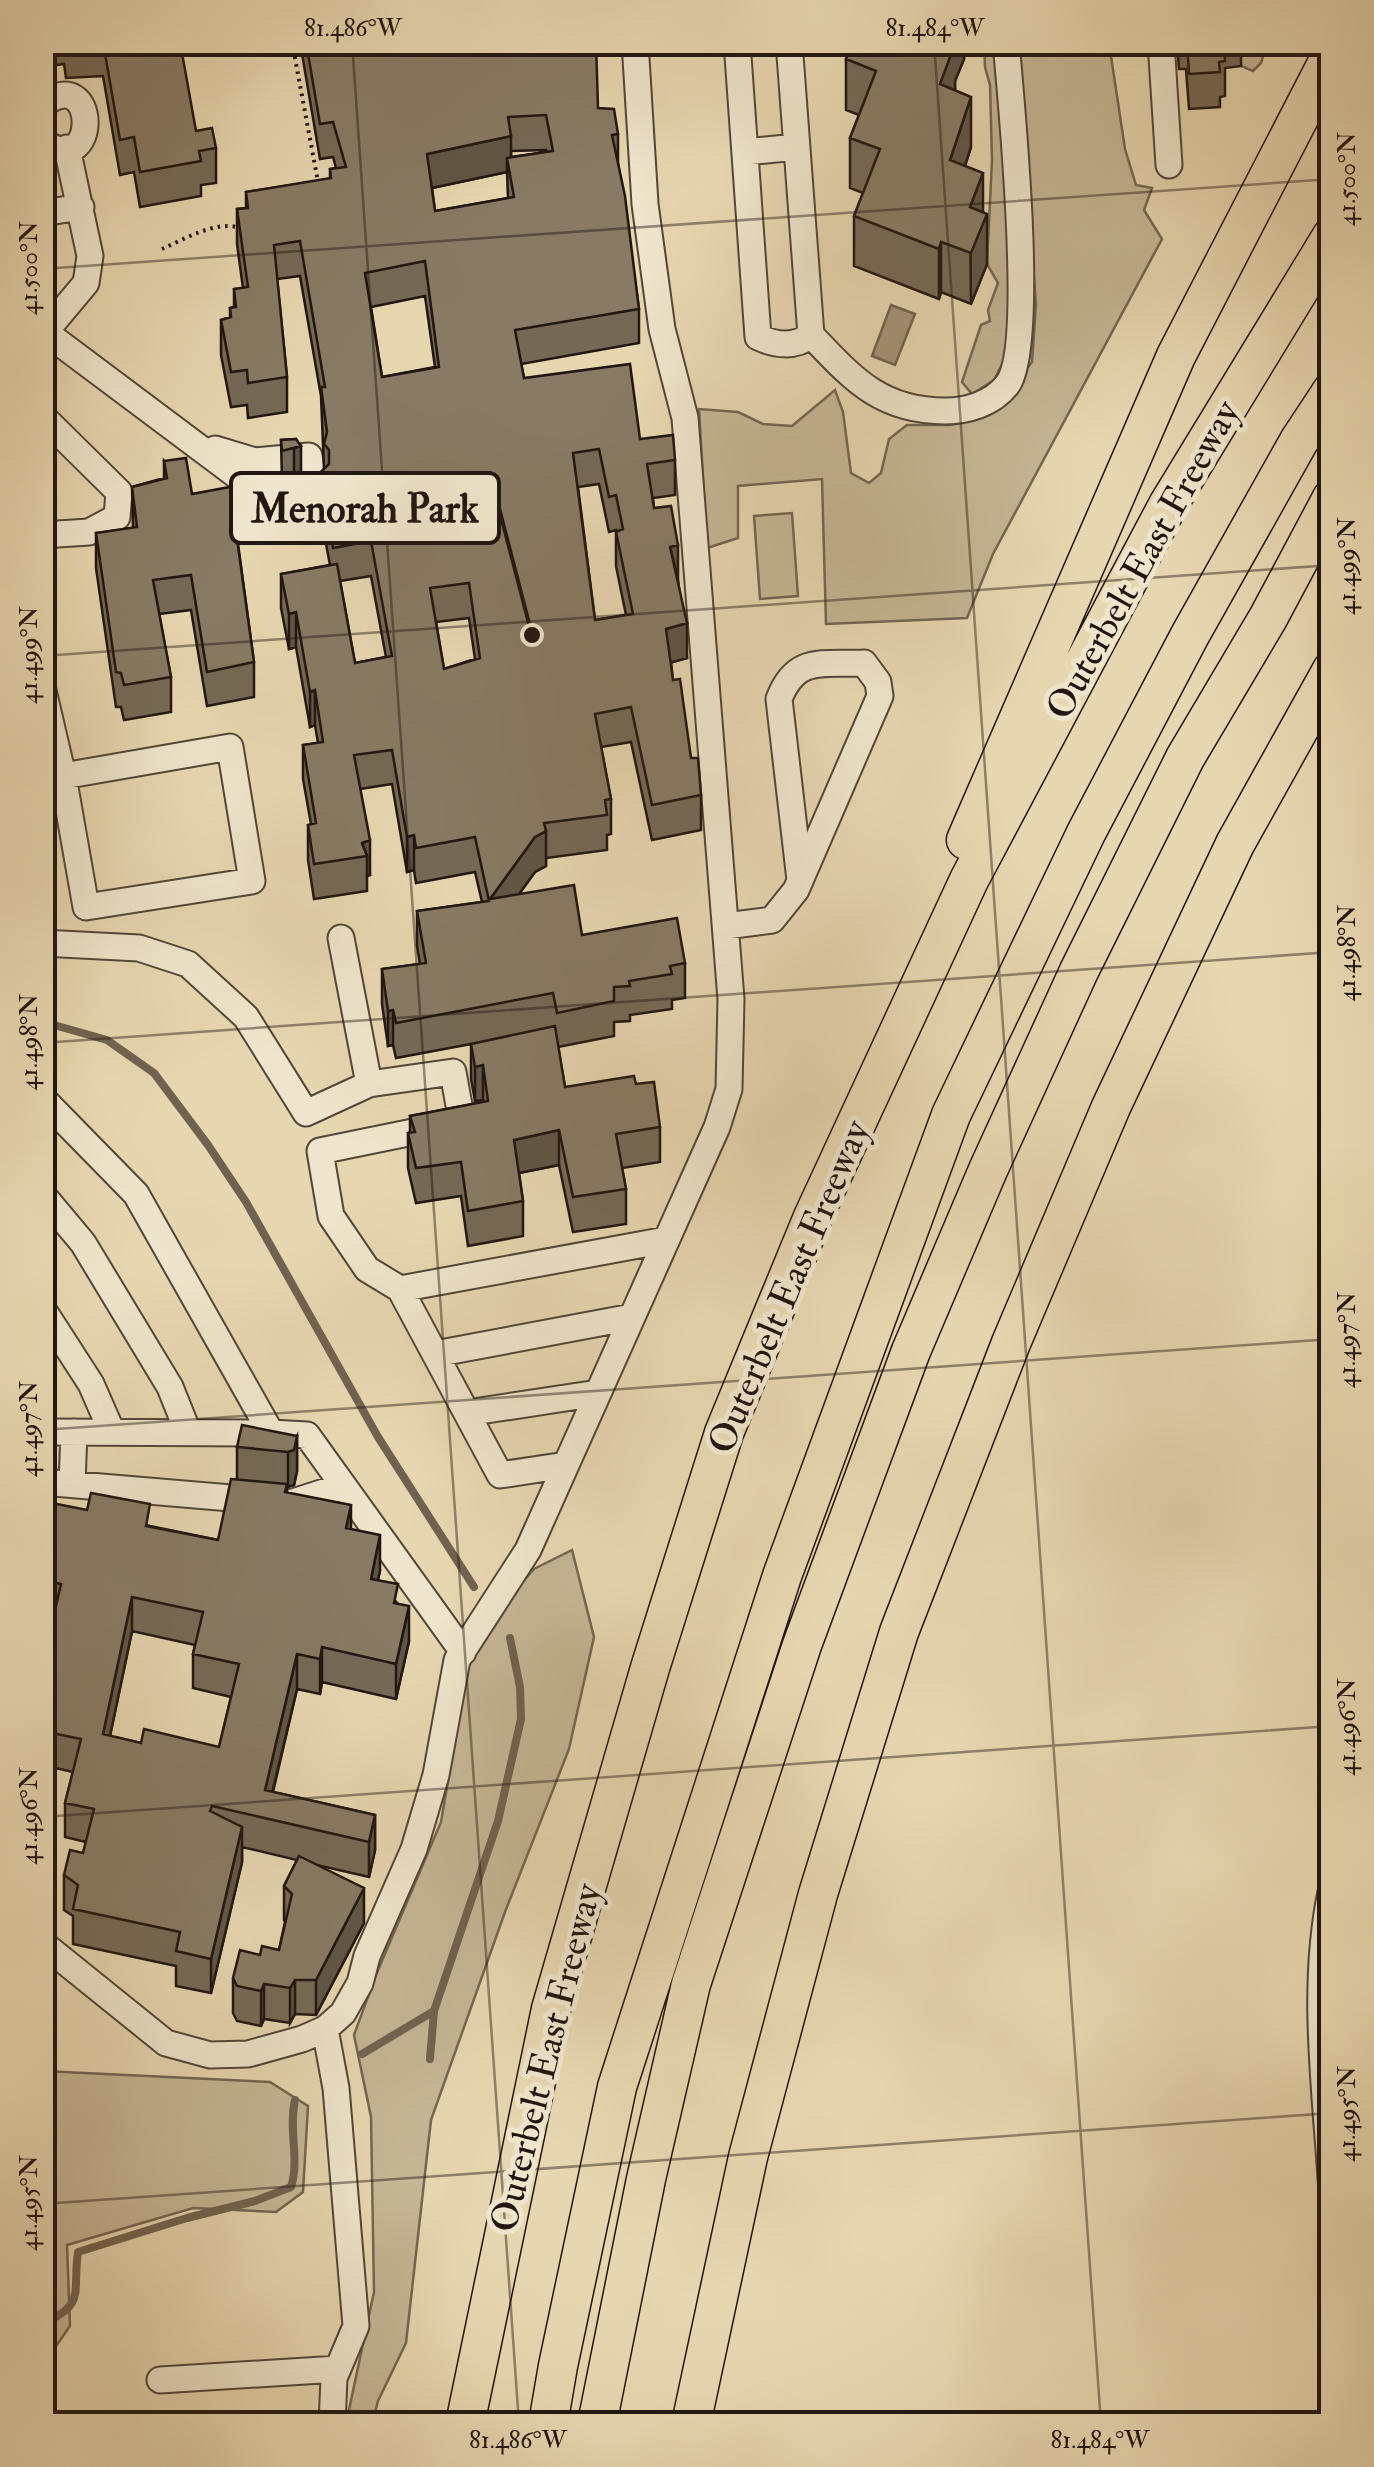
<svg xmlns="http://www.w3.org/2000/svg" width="1374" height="2467" font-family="'IM FELL Double Pica',serif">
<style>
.green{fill:#c5b695;stroke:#736653;stroke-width:2.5}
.water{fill:#a4957a;stroke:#706250;stroke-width:2.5}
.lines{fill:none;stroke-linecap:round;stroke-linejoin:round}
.stream{stroke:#706250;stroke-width:8}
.minor-casing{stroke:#524639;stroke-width:29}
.highway-casing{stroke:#211611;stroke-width:41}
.path{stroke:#211611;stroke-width:4;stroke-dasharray:2.5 5;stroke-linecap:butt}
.minor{stroke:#efe5cc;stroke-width:25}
.highway{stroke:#e7d7b0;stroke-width:38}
.wall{fill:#756956;stroke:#211611;stroke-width:2.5;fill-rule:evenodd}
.shaded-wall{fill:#5f5546;stroke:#211611;stroke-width:2.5}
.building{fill:#887a64;stroke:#211611;stroke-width:2.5;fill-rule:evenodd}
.ticks{fill:none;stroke:#211611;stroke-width:2.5;stroke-opacity:0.45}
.labels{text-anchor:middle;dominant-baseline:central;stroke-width:10;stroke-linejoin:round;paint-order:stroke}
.street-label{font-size:38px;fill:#211611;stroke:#efe5cc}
.leader{fill:none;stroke:#211611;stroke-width:4}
.callout-dot{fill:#211611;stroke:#efe5cc;stroke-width:4}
.callout{fill:#efe5cc;stroke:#211611;stroke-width:4}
.callout-label{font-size:40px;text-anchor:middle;font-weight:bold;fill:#211611}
.neatline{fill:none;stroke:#211611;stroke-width:4}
.ticks-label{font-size:25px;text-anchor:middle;fill:#211611}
</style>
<rect width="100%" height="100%" fill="#e7d7b0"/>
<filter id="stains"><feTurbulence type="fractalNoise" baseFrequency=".002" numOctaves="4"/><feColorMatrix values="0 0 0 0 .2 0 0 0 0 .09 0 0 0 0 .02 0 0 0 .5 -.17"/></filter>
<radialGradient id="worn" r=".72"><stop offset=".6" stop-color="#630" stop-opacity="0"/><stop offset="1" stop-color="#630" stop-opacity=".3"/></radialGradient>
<path class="green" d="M984 43H1001L1009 152 1010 349 994 380 972 394 962 382 981 325 990 321 988 310 998 283 987 264 992 160 990 85 985 67Z
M1016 43H1109L1125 149 1136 185 1152 188 1144 210 1162 239 993 554 967 618 826 624 822 479 738 486V538L707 548 699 409 738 412 763 424 792 426 835 390 843 412 851 473 869 483 881 473 889 439 907 425H950L990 415 1032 362 1036 304Z
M1240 43H1267L1261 63 1253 71 1241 66Z
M792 513 798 596 760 599 754 516Z
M572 1550 594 1637 569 1749 505 1912 431 2120 406 2343 378 2401 372 2424H346L374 2292 371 2117 354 2035 376 1975 441 1822 465 1683 468 1644 534 1569Z
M43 2071 270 2082 308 2106 303 2192 276 2212 193 2208 67 2245 70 2326 43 2365Z"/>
<path class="water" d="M891 305 915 314 895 365 872 356Z"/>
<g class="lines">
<path class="stream" d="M47 1023 107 1040 154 1073 208 1145 246 1202 378 1437 474 1587
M362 2054 434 2011
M430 2059 434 2011 498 1821 521 1719 520 1687 510 1638
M42 2324C87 2304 72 2293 78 2252L187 2218 255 2201 291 2187C300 2159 288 2130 295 2100"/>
<defs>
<path id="minor" d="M737 42 758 337C775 345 795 348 811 335L789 42
M1161 42 1169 165
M42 105C99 60 100 184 42 141
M67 148 90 256 86 283 45 332 252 487 263 499 271 502
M745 152 797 147
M42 213 81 207
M811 335C852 378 880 411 945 411 967 411 992 404 1007 385 1036 348 1011 100 1006 42
M42 416 119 492 117 517 89 532 42 535
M215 449 255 461 309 456 311 469
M42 686 63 776 86 907 252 881 230 747 63 776 42 780
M726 926 772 920 796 890 880 696 878 682 864 663C822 665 796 655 779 699L800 880
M341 938 369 1084
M42 943 139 948 188 964 246 1017 306 1113 369 1084 453 1072 462 1122 320 1151 331 1216 367 1269 400 1289 666 1240
M42 1098 136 1194 271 1433 307 1435 463 1652
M42 1194 83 1243 170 1387 188 1432
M400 1289 500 1475 566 1465
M42 1308 91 1384 112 1432
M435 1354 632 1317
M467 1413 598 1393
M42 1432 271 1433
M42 1482 290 1503 343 1486
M72 1484 74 1432
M1332 1887C1310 1988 1326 2091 1332 2193
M42 1943 166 2043 210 2055 248 2054 302 2039 325 2029 343 2013 360 1983 367 1956 414 1849 436 1775 457 1660 528 1550 717 1127 729 1089 731 999 685 418 662 329 645 204 635 42
M325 2029 336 2088 356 2326 334 2378 332 2424
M160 2380 338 2369"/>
<path id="highway" d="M966 840 1176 356 1332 54
M465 2424 551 2009 650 1668 724 1433 813 1217 969 880 1168 505 1332 236
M548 2424 558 2366 617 2087 782 1576 951 1115 1086 833 1190 635 1299 441 1332 391
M597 2424 646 2179 691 1984 802 1645 911 1351 988 1170 1079 971 1185 758 1268 618 1332 498
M691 2424 748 2157 818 1894 899 1632 1011 1343 1111 1107 1235 844 1332 670"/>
</defs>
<use href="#minor" class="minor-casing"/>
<use href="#highway" class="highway-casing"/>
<path class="path" d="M292 42 318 182
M162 249C185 239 212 222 237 227"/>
<use href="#minor" class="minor"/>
<use href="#highway" class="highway"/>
</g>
<path class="wall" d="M42 42H170L172 54 196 131 216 148V183L201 185V196L140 207 134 172 120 175 103 76 66 78 64 64 42 67Z
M300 42H496V46L598 108 618 134V163L639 309V343L521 364 524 378 640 439 675 460V495L653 498 654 508 678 579 687 658 671 662 673 680 691 758 701 795V830L652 840 631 742 601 747 611 799V834L607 835V850L546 858V866L535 872 519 894 582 935 685 963V998L672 1000V1009L630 1015V1021L614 1022V1036L558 1047 565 1087 636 1084 660 1127V1162L622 1168 626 1189V1224L573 1232 559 1165 519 1173 523 1201V1236L468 1246 461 1196 416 1203 408 1168V1133L410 1132V1116L483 1102V1100L475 1101 471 1079V1044L396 1058 393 1045 388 1046 382 1004V969L420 964 417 946V911L482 902 475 872 416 883 414 870 407 872 392 784 360 789 370 875 367 876V891L314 899 308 860V825L311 824 303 779V745L318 743 315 725 310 727 296 647 289 649 281 608V574L330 565 323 528 238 544 254 662V697L207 706 191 610 159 614 171 677V712L124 720 121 707H116L96 568V533L133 528 132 487 164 478V461L192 494 282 481 281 440 296 439 301 480 319 474 324 469 321 396 300 276 277 279 287 377V412L248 418 247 405 231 407 221 355V320L230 317V308L234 307V289L243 288 237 244V209L246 208V192L330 179V169L336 168 333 157 320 159ZM546 150V152L511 157V151ZM507 172 508 198 435 211 432 188ZM425 296 435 367 382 377 371 307ZM599 484 609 532 616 530V566L626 615 595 620 578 487ZM371 576 386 657 355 663 340 581ZM469 618 475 659 444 669 436 622Z
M964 42V59L955 81V90L971 147 965 166 983 212 987 264 971 304 941 292 939 299 854 266V216L863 193 850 188V138L859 115 846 110V59Z
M1177 42H1241V66L1225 68V96L1220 97V107L1189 109 1186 69H1179Z
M297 1436V1471L294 1485 287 1486V1492L351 1529 380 1570 378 1580 398 1604 409 1641 396 1699 322 1682 320 1694 297 1689 273 1792 375 1815V1850L369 1877 317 1865 364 1923 316 2015 295 2014 290 2023 264 2019 261 2026 237 2021 233 2013V1978L260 1955 279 1950 285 1922 284 1920V1886L297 1860 242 1847V1862L211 1993 176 1986V1966L73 1944V1916L64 1910V1875L83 1853 86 1842 65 1837V1803L73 1772 42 1765V1668L54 1618 42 1615V1501L150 1526 218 1540 237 1480V1447ZM132 1631 195 1645 193 1654V1688L231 1697 219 1747 141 1743 110 1736Z"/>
<path class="shaded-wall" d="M951 42H964V59L955 81V95L940 84Z
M971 97V147L950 211V160Z
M511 136V171L507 158V172L427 189V154Z
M983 173V223L987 214V264L971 304 970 207Z
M941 242V292L939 299V249Z
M301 446V481L294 483V448Z
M678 545V579L670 547Z
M296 612V647L289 649V614Z
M687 623V658L666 664V629Z
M315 690V725L310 727V692Z
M546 831V866L535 872 490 934V899L535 837Z
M414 835V870L407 872V837Z
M370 840V875L367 876V856L362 843Z
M393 1010V1045L388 1046V1011Z
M483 1065V1100L475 1101V1067Z
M559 1130V1165L514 1174V1140Z
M297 1436V1471L294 1485 288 1487V1452Z
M351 1505V1540L346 1528Z
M380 1535V1570L371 1614V1579Z
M132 1597V1631L103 1769V1734Z
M409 1606V1641L396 1699V1664Z
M322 1647V1682L320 1694V1659Z
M297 1654V1689L266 1818 265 1790Z
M375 1815V1850L369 1877V1842Z
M242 1827V1862L211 1993V1959Z
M364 1888V1923L316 2015V1980Z
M295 1980V2014L290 2023V1988Z
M264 1984V2019L261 2026V1991Z"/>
<path class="building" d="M103 42H170L172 54 182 53 196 131 212 128 216 148 199 151 201 161 140 172 134 137 120 140Z
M306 42H496V46L596 42 598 108 614 109 618 134 612 135 625 196 639 309 515 330 524 378 630 364 640 439 673 435 675 460 647 464 654 508 671 506 678 545 670 547 687 623 666 629 673 680 680 679 691 758H698L701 795 652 805 631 707 595 714 611 799 605 800 607 815 544 823 546 831 535 837 490 899 574 885 582 935 677 918 685 963 670 966 672 974 629 981 630 986 614 987V1001L557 1013 553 993 396 1023 393 1010 388 1011 382 969 426 963 417 911 489 901 475 837 416 848 414 835 407 837 392 750 354 755 370 840 362 843 367 856 314 864 308 825 316 823 303 745 323 742 315 690 310 692 296 612 289 614 281 574 337 564 355 663 392 656 371 541 333 548 323 493 233 510 254 662 207 672 191 575 153 580 171 677 124 685 121 673 116 672 96 533 137 527 132 487 167 478 164 461 186 458 192 494 262 481H295L319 474 329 464V450L324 444 327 432 321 387H325L300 241 274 245 287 377 248 383 247 370 231 372 221 320 231 317 230 308 236 307 234 289 248 287 237 209 248 208 246 192 331 178 330 169 346 167 333 122 320 124ZM546 115 553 151 507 158 514 197 435 211 427 154 511 136 508 117ZM425 261 439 367 382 377 365 273ZM599 449 609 497 616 495 623 529 616 532 633 614 595 620 573 453ZM469 583 480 658 444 669 430 588Z
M853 42H951L955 44 940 84 971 97 950 160 983 173 970 207 987 214 971 253 941 242 939 249 854 216 880 149 850 138 876 71 846 59Z
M1187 42H1224L1225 61 1219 62 1220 72 1189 74Z
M296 439 301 446 282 451 281 440Z
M555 1026 565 1087 634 1076 636 1084 654 1082 660 1127 616 1134 626 1189 573 1197 559 1130 514 1140 523 1201 468 1211 461 1162 416 1168 408 1133 415 1132 410 1116 488 1101 483 1065 475 1067 471 1044Z
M242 1425 297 1436 294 1450 288 1452 237 1447Z
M231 1479 287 1484 285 1492 351 1505 346 1528 380 1535 371 1579 398 1584 394 1603 409 1606 396 1664 322 1647 320 1659 297 1654 265 1790 375 1815 369 1842 212 1806 210 1811 242 1827 211 1959 176 1951 180 1932 73 1909 78 1885 64 1875 70 1850 83 1853 94 1809 65 1803 81 1739 42 1731V1668L61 1584 42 1580V1501L87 1510 91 1493 150 1504 146 1526 218 1540ZM132 1597 203 1612 193 1654 239 1664 219 1747 144 1729 141 1743 103 1734Z
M299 1856 364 1888 316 1980H295L290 1988 264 1984 261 1991 237 1986 233 1978 240 1950 260 1955 262 1946 279 1950 292 1894 284 1886Z"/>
<path class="ticks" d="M352 42 519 2424M934 42 1101 2424M42 269 1332 179M42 656 1332 565M42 1043 1332 952M42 1430 1332 1339M42 1817 1332 1726M42 2204 1332 2113"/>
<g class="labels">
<g class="street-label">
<text transform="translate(1143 560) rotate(-61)">Outerbelt East Freeway</text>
<text transform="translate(789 1287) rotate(-67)">Outerbelt East Freeway</text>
<text transform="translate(546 2058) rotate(-76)">Outerbelt East Freeway</text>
</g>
</g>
<path class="leader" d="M532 635L499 508"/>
<circle class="callout-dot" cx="532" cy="635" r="10"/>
<rect class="callout" x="231" y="473" width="268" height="70" rx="10"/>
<g class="callout-label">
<text x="365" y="522">Menorah Park</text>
</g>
<rect width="1374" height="2467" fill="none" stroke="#e7d7b0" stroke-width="110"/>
<rect x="55" y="55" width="1264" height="2357" class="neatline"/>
<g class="ticks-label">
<text x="353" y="36">81.486°W</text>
<text x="935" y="36">81.484°W</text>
<text transform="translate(1346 179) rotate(-90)" y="9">41.500°N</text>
<text transform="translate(28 268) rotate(-90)" y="9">41.500°N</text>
<text transform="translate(1346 566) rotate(-90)" y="9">41.499°N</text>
<text transform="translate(28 655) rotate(-90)" y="9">41.499°N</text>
<text transform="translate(1346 953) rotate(-90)" y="9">41.498°N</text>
<text transform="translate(28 1042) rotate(-90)" y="9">41.498°N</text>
<text transform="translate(1346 1340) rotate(-90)" y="9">41.497°N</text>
<text transform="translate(28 1429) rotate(-90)" y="9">41.497°N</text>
<text transform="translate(1346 1727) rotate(-90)" y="9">41.496°N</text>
<text transform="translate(28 1816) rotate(-90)" y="9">41.496°N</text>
<text transform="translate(1346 2114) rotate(-90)" y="9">41.495°N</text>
<text transform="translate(28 2203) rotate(-90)" y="9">41.495°N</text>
<text x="518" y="2448">81.486°W</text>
<text x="1100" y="2448">81.484°W</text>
</g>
<rect width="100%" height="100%" filter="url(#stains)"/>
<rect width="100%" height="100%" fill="url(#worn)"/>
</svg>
